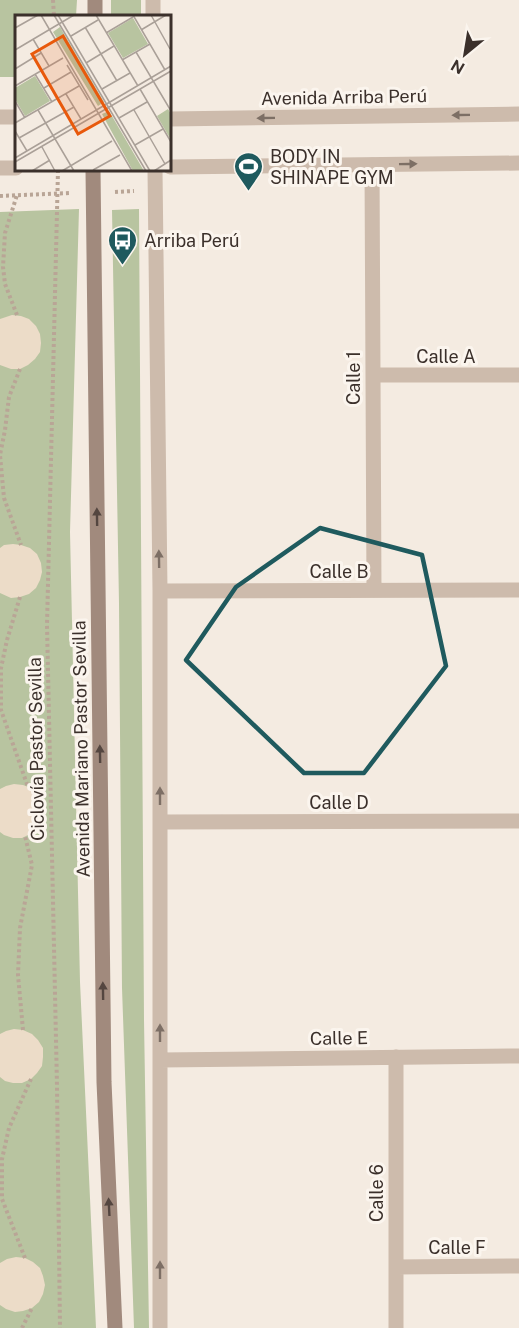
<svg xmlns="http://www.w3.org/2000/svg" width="519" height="1328" font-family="'Public Sans',sans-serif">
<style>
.green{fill:#b8c4a0}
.plaza{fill:#ecdcc8}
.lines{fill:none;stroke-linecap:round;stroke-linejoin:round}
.path{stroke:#b9a596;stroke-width:4;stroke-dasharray:3 3;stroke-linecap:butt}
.minor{stroke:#cdbbac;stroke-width:15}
.tertiary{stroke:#cdbbac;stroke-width:15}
.secondary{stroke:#a18a7d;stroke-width:15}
.oneway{fill:#7d6f65}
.oneway2{fill:#544640}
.marked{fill:none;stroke:#1f5a5e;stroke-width:4.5;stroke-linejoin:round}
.labels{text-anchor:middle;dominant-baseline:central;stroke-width:6;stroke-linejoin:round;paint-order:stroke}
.street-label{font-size:18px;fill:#3b302b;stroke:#fbf5ee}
.poi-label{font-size:18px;fill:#3b302b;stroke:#fbf5ee;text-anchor:start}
.inset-road{fill:none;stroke:#aaa098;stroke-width:1.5}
.view{fill:#e8590c;fill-opacity:0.15;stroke:#e8590c;stroke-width:3}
.inset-edge{fill:none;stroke:#3b302b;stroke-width:3}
</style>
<rect width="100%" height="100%" fill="#f4ebe1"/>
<path class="green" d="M0 0H77L76 16H16V77H0Z
M111 0H141V16H111Z
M79 209 70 532 80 982 96 1328H0V212Z
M139 209 144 1020 149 1328H134L122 988 119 603 112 210Z"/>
<path class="plaza" d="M12 315 21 316 29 319 36 326 40 334 41 343 40 352 35 359 28 365 20 369H11L0 365V319Z
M13 544 21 545 30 548 37 554 41 563 42 572 40 580 36 588 29 594 20 597 11 598 0 593V548L4 545Z
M14 784 23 785 31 788 38 795 42 803 43 812 42 820 37 828 30 834 22 838H13L4 835 0 832V789L6 786Z
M14 1029 23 1030 32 1034 38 1040 43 1048V1057L42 1066 37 1073 31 1079 22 1083H13L5 1081 0 1077V1034L6 1031Z
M16 1257 25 1258 33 1262 40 1268 43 1276 45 1285 43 1294 39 1302 32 1308 23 1311 15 1312 6 1309 0 1305V1263L7 1259Z"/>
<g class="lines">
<path class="path" d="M53 0 54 16
M58 170 47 625 57 1086 60 1328
M115 192 134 191
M0 196 71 193
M17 315 5 284 3 267 5 233 17 195
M20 369 9 397 5 430 0 455 4 498 21 545
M20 597 7 640 1 668V710L28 787
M23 1030 18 975 20 928 32 865 25 836
M25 1258 2 1199V1159L9 1128 31 1079
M22 1328 32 1308"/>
<path class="minor" d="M153 0V16
M372 165 374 590
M155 170 160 591V1328
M373 375H519
M160 591 519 590
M160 822 519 821
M396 1057V1328
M160 1060 519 1056
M396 1267 519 1266"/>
<path class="tertiary" d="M0 117H16
M170 119 519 114
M170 167 519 163
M0 168H16"/>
<path class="secondary" d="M95 16V0
M93 170 104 1082 115 1328"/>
</g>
<defs><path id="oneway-solid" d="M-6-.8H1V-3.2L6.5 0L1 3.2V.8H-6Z" transform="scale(1.5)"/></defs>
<g class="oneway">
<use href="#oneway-solid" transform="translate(461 115) rotate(179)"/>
<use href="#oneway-solid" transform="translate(266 118) rotate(179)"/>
<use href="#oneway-solid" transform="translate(408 164) rotate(-1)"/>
<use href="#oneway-solid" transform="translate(159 559) rotate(-91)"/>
<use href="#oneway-solid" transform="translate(160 796) rotate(-90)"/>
<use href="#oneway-solid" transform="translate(160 1033) rotate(-90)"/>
<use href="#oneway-solid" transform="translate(160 1270) rotate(-90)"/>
</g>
<g class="oneway2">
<use href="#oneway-solid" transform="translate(97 517) rotate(-91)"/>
<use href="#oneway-solid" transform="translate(100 754) rotate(-91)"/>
<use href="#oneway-solid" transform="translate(103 991) rotate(-91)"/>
<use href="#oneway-solid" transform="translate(109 1207) rotate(-93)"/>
</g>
<path class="marked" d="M320 528 422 555 446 666 364 773H304L186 660 236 587Z"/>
<defs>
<symbol id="stadium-pin" viewBox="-11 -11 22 30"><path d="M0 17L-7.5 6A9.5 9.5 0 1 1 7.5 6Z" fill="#1f5a5e" stroke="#fbf5ee"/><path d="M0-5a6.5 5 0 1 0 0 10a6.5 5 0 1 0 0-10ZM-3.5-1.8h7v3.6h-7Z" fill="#fff"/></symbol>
<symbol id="bus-pin" viewBox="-11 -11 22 30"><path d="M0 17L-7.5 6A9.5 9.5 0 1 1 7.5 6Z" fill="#1f5a5e" stroke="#fbf5ee"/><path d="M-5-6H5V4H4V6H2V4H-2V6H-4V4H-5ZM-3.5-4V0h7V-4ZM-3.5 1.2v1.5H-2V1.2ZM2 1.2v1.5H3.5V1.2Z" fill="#fff"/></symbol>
</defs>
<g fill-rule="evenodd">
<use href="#stadium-pin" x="232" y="150" width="33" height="45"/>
<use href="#bus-pin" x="106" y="224" width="33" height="45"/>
</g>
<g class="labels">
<g class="street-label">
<text transform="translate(344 97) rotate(-1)">Avenida Arriba Perú</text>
<text x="446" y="356">Calle A</text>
<text transform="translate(353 378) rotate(-90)">Calle 1</text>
<text x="339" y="571">Calle B</text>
<text transform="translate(36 749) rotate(-91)">Ciclovía Pastor Sevilla</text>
<text transform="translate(81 749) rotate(-91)">Avenida Mariano Pastor Sevilla</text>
<text x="339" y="802">Calle D</text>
<text transform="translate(339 1038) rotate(-1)">Calle E</text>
<text transform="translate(376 1193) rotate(-90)">Calle 6</text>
<text x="457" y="1247">Calle F</text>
</g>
<g class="poi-label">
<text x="270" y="156">BODY IN<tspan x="270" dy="21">SHINAPE GYM</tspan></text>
<text x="144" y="240">Arriba Perú</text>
</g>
</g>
<g transform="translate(15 15)">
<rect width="156" height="156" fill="#f4ebe1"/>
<path d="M118 3 133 29 108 43 93 18ZM45 12 89 87 83 91 38 17ZM20 61 35 86 10 101 0 84V73ZM153 94 156 99V125L142 101ZM94 96 129 156H118L87 99Z" fill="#b8c4a0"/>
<path class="inset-road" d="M26 0 117 156M39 0 131 156M43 0 135 156M81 0 123 71M118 0 150 55M136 0 155 34M70 12 102 66M0 13 23 0M126 15 151 0M91 18 118 2M56 21 83 5M18 24 34 51M0 35 59 0M121 37 156 96M107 45 135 29M71 48 99 31M52 50 73 85M0 54 26 38M20 59 37 87M0 71 48 43M29 73 56 57M87 74 115 58M125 74 156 127M51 79 66 104M0 86 10 103M23 95 59 156M119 95 150 149M104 103 132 87M0 108 64 71M0 116 12 136M4 123 59 92M120 130 148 114M27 132 40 156M0 143 156 51M0 147 156 56M78 155 105 140M17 156 35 145M47 156 97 126M139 156 156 145"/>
<path class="view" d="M48 21 95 101 63 119 17 39Z"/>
<rect width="156" height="156" class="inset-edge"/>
</g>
<g transform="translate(465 54) rotate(210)" stroke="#fbf5ee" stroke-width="4.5" paint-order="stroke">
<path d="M0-4.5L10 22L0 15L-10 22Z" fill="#3b302b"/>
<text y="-9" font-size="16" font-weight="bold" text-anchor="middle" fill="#3b302b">N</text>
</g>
</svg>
